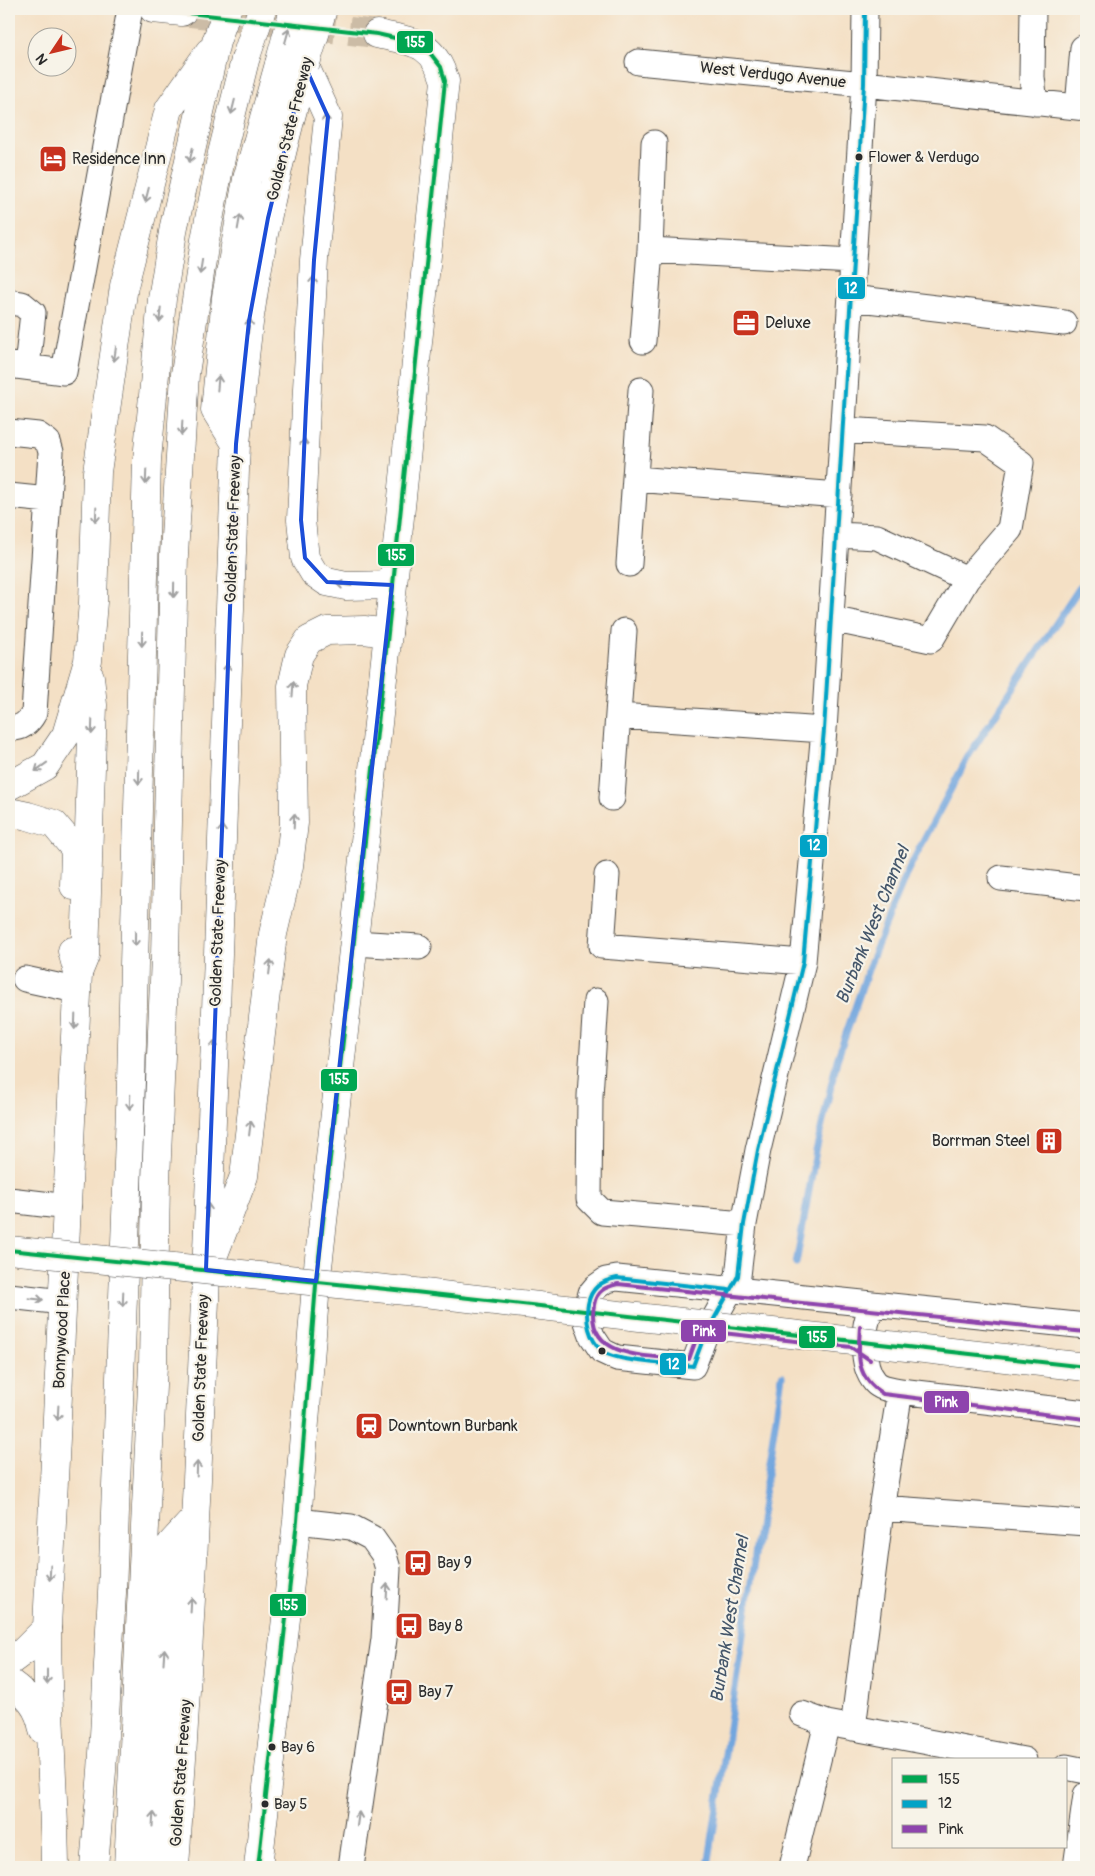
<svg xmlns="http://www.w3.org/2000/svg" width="1095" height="1876" font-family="Pangolin,sans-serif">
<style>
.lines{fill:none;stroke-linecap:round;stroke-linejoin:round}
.stream{stroke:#72a6de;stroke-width:7}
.major-tunnel{stroke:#ccbca6;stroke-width:28;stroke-dasharray:28 14;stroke-linecap:butt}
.minor-casing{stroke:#494642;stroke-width:27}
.major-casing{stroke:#494642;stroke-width:29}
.highway-casing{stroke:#494642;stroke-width:29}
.minor{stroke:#fff;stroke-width:25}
.major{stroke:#fff;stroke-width:28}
.highway{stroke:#fff;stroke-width:28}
.major-bridge-casing{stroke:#494642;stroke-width:29;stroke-linecap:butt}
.highway-bridge-casing{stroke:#494642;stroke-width:29;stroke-linecap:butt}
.major-bridge{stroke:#fff;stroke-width:28}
.highway-bridge{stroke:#fff;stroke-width:28}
.bus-1-casing{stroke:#f7f3e8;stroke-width:8}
.bus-2-casing{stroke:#f7f3e8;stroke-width:8}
.bus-3-casing{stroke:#f7f3e8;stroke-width:8}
.bus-1{stroke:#00a651;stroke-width:4}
.bus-2{stroke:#02a3c6;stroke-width:4}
.bus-3{stroke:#8e44ad;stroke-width:4}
.oneway{stroke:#a0a0a0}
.marked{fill:none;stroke:#1d4ed8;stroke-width:4;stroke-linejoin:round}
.bus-dot{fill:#2b2b2b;stroke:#f7f3e8;stroke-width:2}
.labels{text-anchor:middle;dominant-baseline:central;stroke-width:4.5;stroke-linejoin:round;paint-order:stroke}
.bus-label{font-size:15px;fill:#2b2b2b;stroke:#f7f3e8;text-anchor:start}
.street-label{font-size:16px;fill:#2b2b2b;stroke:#f7f3e8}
.poi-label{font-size:16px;fill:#2b2b2b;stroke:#f7f3e8;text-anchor:start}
.water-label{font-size:18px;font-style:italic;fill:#44566a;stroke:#f7f3e8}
.line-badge{stroke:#f7f3e8;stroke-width:2}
.badge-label{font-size:14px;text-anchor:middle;font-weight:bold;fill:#fff}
</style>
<rect width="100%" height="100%" fill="#f7f3e8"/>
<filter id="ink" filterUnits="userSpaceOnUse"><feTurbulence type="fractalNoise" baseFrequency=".02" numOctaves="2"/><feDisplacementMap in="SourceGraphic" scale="10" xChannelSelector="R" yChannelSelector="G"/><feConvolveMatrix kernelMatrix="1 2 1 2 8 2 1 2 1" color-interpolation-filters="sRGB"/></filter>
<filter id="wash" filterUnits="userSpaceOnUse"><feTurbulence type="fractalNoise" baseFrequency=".0096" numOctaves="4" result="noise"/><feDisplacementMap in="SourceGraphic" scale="20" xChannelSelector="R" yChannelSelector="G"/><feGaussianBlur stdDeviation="1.12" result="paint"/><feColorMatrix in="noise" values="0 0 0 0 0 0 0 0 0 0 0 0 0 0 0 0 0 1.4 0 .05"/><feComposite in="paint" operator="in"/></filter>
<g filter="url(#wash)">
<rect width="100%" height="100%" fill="#f4e0c5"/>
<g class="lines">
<path class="stream" d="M796 1264 816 1151 837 1060 871 961 908 870 969 755 1086 578
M708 1867 782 1376"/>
</g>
</g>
<g filter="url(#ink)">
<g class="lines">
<path class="major-tunnel" d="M182 12 377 34"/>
<defs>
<path id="minor" d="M865 9 864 84 824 730 803 962 758 1150 744 1224 738 1276 704 1337 693 1366 617 1358 602 1351 592 1336 586 1319 588 1304 591 1293 596 1287 606 1280 617 1278 765 1293 1086 1326
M1033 9 1032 77 1035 103
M638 62 864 84 1086 108
M1078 107 1083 48H1086
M654 143 650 250 853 261
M851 298 1064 323
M9 302 22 304 33 313 27 367
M643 341 650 250
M9 365 64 372 130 9
M9 432 38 435 48 442 51 452 34 713C28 724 20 729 9 728
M635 479 839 495
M9 496 48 500
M837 535 877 537 967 579
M629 564 641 390
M831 619 931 640 967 579 1010 529 1021 463 985 438 843 430
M619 716 824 730
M612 798 624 631
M607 875 602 946 803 962
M1001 878 1086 888
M354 943 419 947
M25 979 76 990
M596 1001 590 1096 589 1199 602 1212 744 1224
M9 1200 68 1207
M9 1296 63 1302
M881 1305 871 1308C863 1327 860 1365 875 1382 881 1389 892 1389 900 1391L1086 1413
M881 1508 1086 1523
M297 1521 351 1527 372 1538 384 1555 388 1569 384 1639 351 1867
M802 1714 827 1723 1024 1760
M853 1728 882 1503 900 1391
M1066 1767 1086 1771
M792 1867 827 1723
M1076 1867 1086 1795"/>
<path id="major" d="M153 9 182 12
M9 812 28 816 54 824 75 849 74 886
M942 1351 1086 1367
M9 1662 24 1651 47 1628 78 973 72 951
M258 1867 297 1521 316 1285 388 633 445 81C433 41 413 42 377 34"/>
<path id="highway" d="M305 66 328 117 314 260 306 407 301 520 305 558 314 573 327 582 346 586 392 585
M236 444 215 410 226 297 247 179 279 64
M9 786 45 766 66 735 88 661 93 602 97 472 124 286 169 109 209 52
M78 973 85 956 93 705 90 677
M213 1257 244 1176 273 934 289 866 294 823 292 686 299 655 309 640 327 631 364 630 388 633
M47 1628C47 1708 54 1787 55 1867
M9 1682C28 1696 39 1706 43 1730
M94 1867 102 1771 112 1593 131 1082 147 460 162 299 174 226 216 42 223 22
M128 1867 153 1366 156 1181 165 956 174 554 185 374 205 240 222 153 245 60
M150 1867 171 1544 195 1518
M175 1867C207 1393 218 918 236 444 240 403 244 363 249 323 261 236 281 150 305 66"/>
</defs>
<use href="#minor" class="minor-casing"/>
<use href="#major" class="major-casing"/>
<use href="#highway" class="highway-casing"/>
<use href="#minor" class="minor"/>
<use href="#major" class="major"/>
<use href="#highway" class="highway"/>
<defs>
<path id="major-bridge" d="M9 1250 415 1292 942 1351"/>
<path id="highway-bridge" d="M223 22 227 9
M245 60 262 9
M279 64 294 9
M305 66 323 9"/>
</defs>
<use href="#major-bridge" class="major-bridge-casing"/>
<use href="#highway-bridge" class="highway-bridge-casing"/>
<use href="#major-bridge" class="major-bridge"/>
<use href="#highway-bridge" class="highway-bridge"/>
<defs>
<path id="bus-1" d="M153 9 377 34 417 43 430 53 441 67 445 81 388 633 316 1285 297 1521 258 1867
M9 1250 415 1292 1086 1367"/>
<path id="bus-2" d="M730 1290 617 1278C601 1281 591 1288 588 1304 585 1320 589 1339 602 1351 615 1362 674 1364 693 1366L704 1337 738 1276 744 1224 758 1150 803 962 824 730 864 84 865 9"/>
<path id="bus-3" d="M860 1327C858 1355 855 1377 883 1394L1085 1419
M870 1360 851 1347 704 1331 698 1334 689 1359C653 1356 584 1361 594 1305 596 1291 605 1287 618 1284L1085 1332"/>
</defs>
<use href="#bus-1" class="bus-1-casing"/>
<use href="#bus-2" class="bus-2-casing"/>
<use href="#bus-3" class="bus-3-casing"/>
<use href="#bus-1" class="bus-1"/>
<use href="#bus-2" class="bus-2"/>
<use href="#bus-3" class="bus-3"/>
</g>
<defs><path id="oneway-shaft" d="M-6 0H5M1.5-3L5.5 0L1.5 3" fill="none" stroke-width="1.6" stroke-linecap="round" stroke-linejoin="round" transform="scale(1.25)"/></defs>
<g class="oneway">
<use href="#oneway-shaft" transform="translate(287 36) rotate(-74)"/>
<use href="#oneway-shaft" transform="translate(233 107) rotate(104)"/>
<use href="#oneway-shaft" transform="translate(326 122) rotate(-91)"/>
<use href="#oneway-shaft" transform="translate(191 155) rotate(103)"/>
<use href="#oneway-shaft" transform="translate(147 195) rotate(104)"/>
<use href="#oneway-shaft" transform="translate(239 222) rotate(-80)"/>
<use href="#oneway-shaft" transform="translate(201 267) rotate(99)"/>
<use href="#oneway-shaft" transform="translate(313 284) rotate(-87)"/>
<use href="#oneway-shaft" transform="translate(160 315) rotate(96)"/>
<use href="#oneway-shaft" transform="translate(249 326) rotate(-83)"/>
<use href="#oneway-shaft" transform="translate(115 354) rotate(98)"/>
<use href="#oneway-shaft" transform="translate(218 383) rotate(-85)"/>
<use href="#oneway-shaft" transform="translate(182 428) rotate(93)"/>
<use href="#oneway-shaft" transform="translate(304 446) rotate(-87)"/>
<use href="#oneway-shaft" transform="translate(146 477) rotate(92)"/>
<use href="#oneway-shaft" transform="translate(96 515) rotate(92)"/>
<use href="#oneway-shaft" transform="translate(344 585) rotate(-173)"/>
<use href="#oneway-shaft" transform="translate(174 590) rotate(91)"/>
<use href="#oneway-shaft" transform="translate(142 639) rotate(91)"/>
<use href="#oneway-shaft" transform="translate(227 671) rotate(-88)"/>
<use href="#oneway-shaft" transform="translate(293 689) rotate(-86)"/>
<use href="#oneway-shaft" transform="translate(92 727) rotate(92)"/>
<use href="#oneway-shaft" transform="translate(41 767) rotate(144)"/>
<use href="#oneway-shaft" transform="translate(139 777) rotate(91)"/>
<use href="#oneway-shaft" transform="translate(294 821) rotate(-88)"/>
<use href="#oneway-shaft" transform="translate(222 833) rotate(-88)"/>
<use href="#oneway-shaft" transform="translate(135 939) rotate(91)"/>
<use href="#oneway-shaft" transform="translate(270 967) rotate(-83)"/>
<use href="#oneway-shaft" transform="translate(75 1022) rotate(92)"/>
<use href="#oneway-shaft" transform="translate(214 1048) rotate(-88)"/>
<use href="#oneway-shaft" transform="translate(130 1102) rotate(92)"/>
<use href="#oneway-shaft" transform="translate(250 1128) rotate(-83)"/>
<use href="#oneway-shaft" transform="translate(208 1211) rotate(-88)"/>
<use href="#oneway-shaft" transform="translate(36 1299) rotate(6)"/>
<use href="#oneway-shaft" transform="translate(123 1299) rotate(92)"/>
<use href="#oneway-shaft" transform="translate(58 1413) rotate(93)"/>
<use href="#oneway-shaft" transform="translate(197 1469) rotate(-88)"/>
<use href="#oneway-shaft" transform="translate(50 1573) rotate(93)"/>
<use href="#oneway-shaft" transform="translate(387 1591) rotate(-87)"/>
<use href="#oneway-shaft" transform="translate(191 1605) rotate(-87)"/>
<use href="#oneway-shaft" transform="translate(164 1656) rotate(-86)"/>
<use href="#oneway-shaft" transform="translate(47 1677) rotate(90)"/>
<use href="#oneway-shaft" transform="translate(153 1819) rotate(-86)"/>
<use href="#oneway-shaft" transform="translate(358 1819) rotate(-82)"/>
</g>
</g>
<path class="marked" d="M305 66 328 117 314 260 306 407 301 520 305 558 327 582 392 585 316 1281 206 1270 236 444 249 321 268 218Z"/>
<defs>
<symbol id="hotel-square" viewBox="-11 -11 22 22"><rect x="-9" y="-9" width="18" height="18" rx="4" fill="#c8321e" stroke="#f7f3e8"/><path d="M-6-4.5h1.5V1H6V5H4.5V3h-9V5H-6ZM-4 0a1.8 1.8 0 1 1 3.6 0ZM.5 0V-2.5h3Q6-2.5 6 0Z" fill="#fff"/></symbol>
<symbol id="office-square" viewBox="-11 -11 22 22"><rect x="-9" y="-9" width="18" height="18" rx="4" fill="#c8321e" stroke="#f7f3e8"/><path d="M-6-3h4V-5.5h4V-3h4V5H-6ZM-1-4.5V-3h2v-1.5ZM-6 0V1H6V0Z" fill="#fff"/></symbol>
<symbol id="building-square" viewBox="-11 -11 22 22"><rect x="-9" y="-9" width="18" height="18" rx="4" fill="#c8321e" stroke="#f7f3e8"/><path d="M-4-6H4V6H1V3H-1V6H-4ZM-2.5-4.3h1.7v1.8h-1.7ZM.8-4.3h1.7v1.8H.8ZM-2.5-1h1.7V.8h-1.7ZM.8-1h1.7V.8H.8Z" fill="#fff"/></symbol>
<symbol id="station-square" viewBox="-11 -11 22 22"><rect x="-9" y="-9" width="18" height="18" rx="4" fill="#c8321e" stroke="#f7f3e8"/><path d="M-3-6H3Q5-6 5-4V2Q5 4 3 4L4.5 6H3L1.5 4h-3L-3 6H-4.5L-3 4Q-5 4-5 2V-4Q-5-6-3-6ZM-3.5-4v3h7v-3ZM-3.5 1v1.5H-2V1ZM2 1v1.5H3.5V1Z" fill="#fff"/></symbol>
<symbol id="bus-square" viewBox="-11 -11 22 22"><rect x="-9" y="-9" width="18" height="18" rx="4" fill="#c8321e" stroke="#f7f3e8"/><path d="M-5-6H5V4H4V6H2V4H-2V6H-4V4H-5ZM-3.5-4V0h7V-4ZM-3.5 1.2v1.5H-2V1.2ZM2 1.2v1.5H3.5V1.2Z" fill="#fff"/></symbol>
</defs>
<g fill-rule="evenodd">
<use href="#hotel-square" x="37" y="143" width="32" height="32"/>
<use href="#office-square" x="730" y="307" width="32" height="32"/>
<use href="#building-square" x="1033" y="1125" width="32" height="32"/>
<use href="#station-square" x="353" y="1410" width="32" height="32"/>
<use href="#bus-square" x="402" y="1547" width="32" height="32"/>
<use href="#bus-square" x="393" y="1610" width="32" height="32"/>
<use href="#bus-square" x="383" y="1676" width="32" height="32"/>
</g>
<g class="bus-dot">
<circle cx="859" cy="157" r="4.5"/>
<circle cx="602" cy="1351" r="4.5"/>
<circle cx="272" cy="1747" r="4.5"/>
<circle cx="265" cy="1804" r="4.5"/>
</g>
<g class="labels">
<g class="bus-label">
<text x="868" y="157">Flower &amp; Verdugo</text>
<text x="281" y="1747">Bay 6</text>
<text x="274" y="1804">Bay 5</text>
</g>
<g class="street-label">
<text transform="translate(773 75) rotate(6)">West Verdugo Avenue</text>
<text transform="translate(290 129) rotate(-76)">Golden State Freeway</text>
<text transform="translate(233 529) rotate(-88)">Golden State Freeway</text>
<text transform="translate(218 933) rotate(-88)">Golden State Freeway</text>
<text transform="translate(62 1330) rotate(-87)">Bonnywood Place</text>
<text transform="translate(201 1368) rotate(-88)">Golden State Freeway</text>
<text transform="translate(181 1773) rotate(-86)">Golden State Freeway</text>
</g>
<g class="poi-label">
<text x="72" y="159">Residence Inn</text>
<text x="765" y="323">Deluxe</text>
<text x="1030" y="1141" text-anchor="end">Borrman Steel</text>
<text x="388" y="1426">Downtown Burbank</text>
<text x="437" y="1563">Bay 9</text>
<text x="428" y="1626">Bay 8</text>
<text x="418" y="1692">Bay 7</text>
</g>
<g class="water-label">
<text transform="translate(873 925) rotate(-68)">Burbank West Channel</text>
<text transform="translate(730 1619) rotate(-81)">Burbank West Channel</text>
</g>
</g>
<g class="line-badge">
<rect x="396" y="30" width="38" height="24" rx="5" fill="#00a651"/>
<rect x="837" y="276" width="29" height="24" rx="5" fill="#02a3c6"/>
<rect x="377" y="543" width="38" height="24" rx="5" fill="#00a651"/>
<rect x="799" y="834" width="29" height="24" rx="5" fill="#02a3c6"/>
<rect x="320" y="1068" width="38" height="24" rx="5" fill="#00a651"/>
<rect x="680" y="1319" width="47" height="24" rx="5" fill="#8e44ad"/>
<rect x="798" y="1325" width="38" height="24" rx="5" fill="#00a651"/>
<rect x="659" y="1352" width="28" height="24" rx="5" fill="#02a3c6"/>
<rect x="923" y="1390" width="47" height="24" rx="5" fill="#8e44ad"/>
<rect x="269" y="1593" width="38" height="24" rx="5" fill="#00a651"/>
</g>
<g class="badge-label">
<text x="415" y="47">155</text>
<text x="851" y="293">12</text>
<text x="396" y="560">155</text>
<text x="814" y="850">12</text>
<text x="339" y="1084">155</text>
<text x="704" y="1336">Pink</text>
<text x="817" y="1342">155</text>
<text x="673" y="1369">12</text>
<text x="946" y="1407">Pink</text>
<text x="288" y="1610">155</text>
</g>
<rect width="1095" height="1876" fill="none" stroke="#f7f3e8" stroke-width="30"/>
<rect x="892" y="1758" width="175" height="90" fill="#f7f3e8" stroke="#a5a39c"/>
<rect x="902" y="1775" width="25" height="8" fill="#00a651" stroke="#a5a39c"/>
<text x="938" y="1784" font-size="15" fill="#2b2b2b">155</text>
<rect x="902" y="1800" width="25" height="8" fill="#02a3c6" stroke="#a5a39c"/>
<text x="938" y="1808" font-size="15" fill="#2b2b2b">12</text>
<rect x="902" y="1825" width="25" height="8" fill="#8e44ad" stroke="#a5a39c"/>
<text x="938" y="1834" font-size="15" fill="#2b2b2b">Pink</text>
<g transform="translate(52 52) rotate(235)"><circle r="24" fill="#f7f3e8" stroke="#a5a39c"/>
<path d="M0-4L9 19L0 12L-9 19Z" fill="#c8321e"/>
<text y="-8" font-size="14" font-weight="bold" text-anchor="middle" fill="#2b2b2b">N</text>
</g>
</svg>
